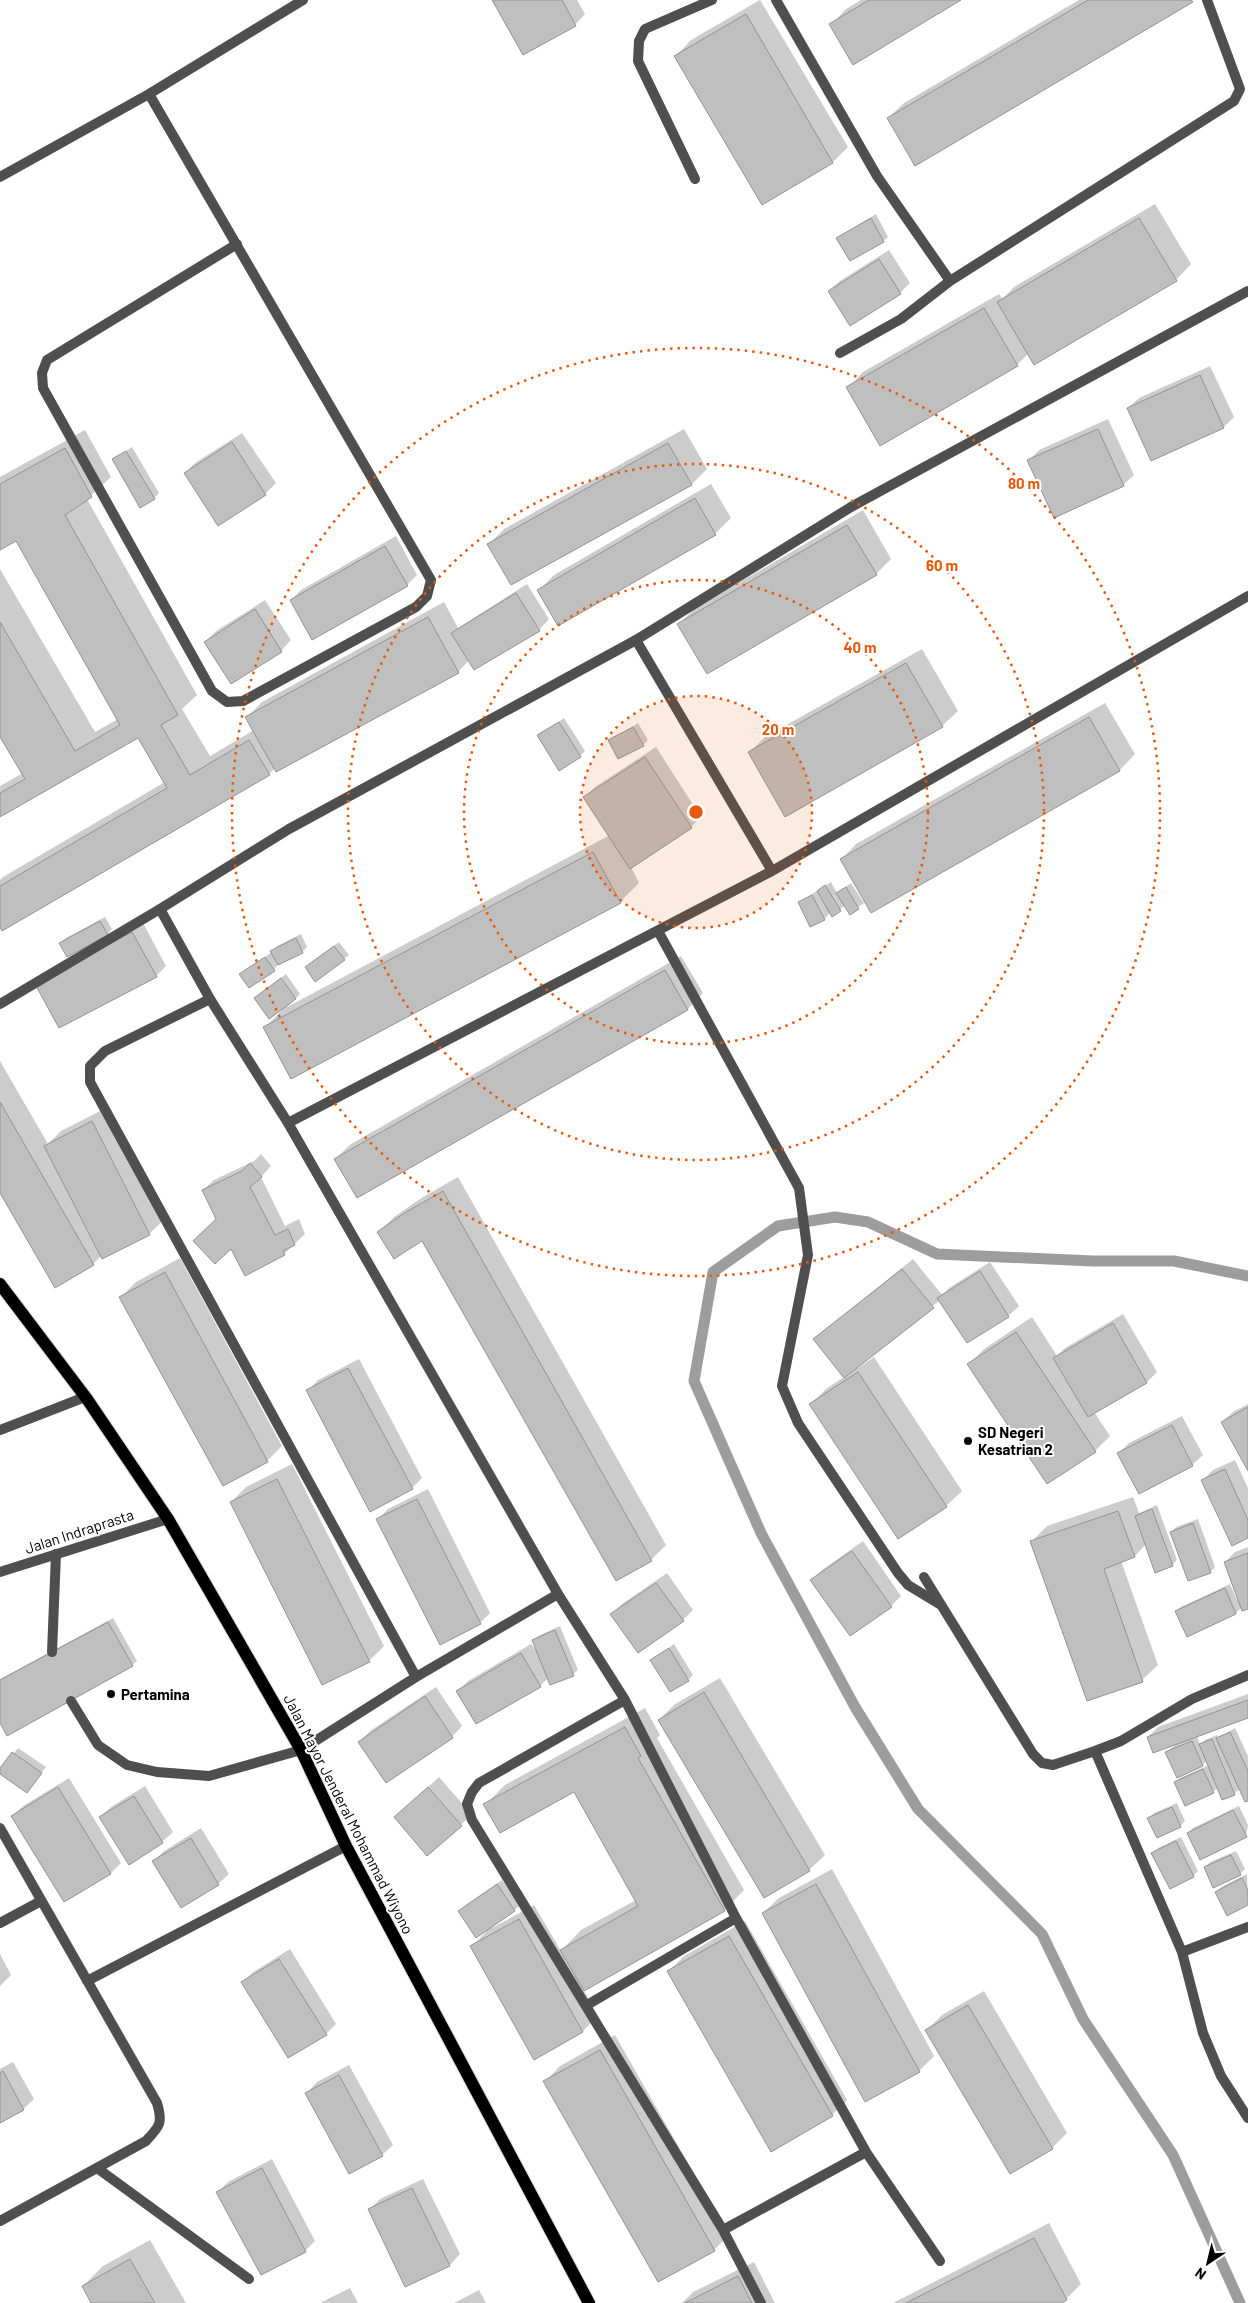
<svg xmlns="http://www.w3.org/2000/svg" width="1248" height="2303" font-family="Barlow,sans-serif">
<style>
.shadow{fill:#0003}
.lines{fill:none;stroke-linecap:round;stroke-linejoin:round}
.stream{stroke:#9d9d9d;stroke-width:11}
.building{fill:#bfbfbf;stroke:#939393}
.primary-casing{stroke:#dbdbdb;stroke-width:14}
.service{stroke:#4f4f4f;stroke-width:10}
.minor{stroke:#4f4f4f;stroke-width:10}
.primary{stroke:#000;stroke-width:12}
.ring{fill:none;stroke:#e8590c;stroke-width:2.5;stroke-dasharray:2.5 5}
.poi-dot{fill:#000;stroke:#fff;stroke-width:2}
.labels{text-anchor:middle;dominant-baseline:central;stroke-width:4;stroke-linejoin:round;paint-order:stroke}
.poi-label{font-size:15px;font-weight:bold;fill:#000;stroke:#fff;text-anchor:start}
.street-label{font-size:15px;fill:#000;stroke:#fff}
.centre{fill:#e8590c;stroke:#fff;stroke-width:2.5}
.ring-label{font-size:15px;text-anchor:middle;font-weight:bold;fill:#e8590c;stroke:#fff;stroke-width:4;stroke-linejoin:round;paint-order:stroke}
</style>
<rect width="100%" height="100%" fill="#fff"/>
<path class="shadow" d="M494 0H577L585 14 575 25Z
M760 0 848 147 833 162 763 203 676 56 691 40Z
M861 0H959L831 25 846 9Z
M1079 0H1193L888 118 904 103Z
M1155 204 1191 264 1176 280 1035 363 1029 353 1017 365 848 388 863 372 999 294 1002 299 1014 287Z
M876 214 888 237 883 241 837 238Z
M889 250 910 283 900 293 829 291 840 281Z
M1210 366 1234 417 1224 427 1152 460 1128 408 1139 398Z
M1108 419 1134 475 1123 485 1029 460 1039 450Z
M684 429 707 469 692 484 511 583 489 544 504 529Z
M85 430 111 477 87 499 197 695 182 709 210 756 254 730 247 717 262 702 444 602 458 628 527 584 549 619 539 630 469 660 458 672 275 768 269 774 0 925V880L3 877 165 782 138 736 0 816V786L23 773 0 735V569L95 732 118 719 17 540 0 549V477Z
M242 433 276 483 265 494 219 524 185 473 195 463Z
M132 447 159 493 154 498 113 460Z
M711 484 731 518 715 534 559 625 539 590 554 575Z
M863 510 891 559 876 574 679 624 694 609Z
M396 536 417 575 407 585 291 600 301 590Z
M265 600 291 640 281 651 231 682 205 642 216 631Z
M922 649 958 711 942 726 750 752 765 737Z
M1105 703 1135 754 1120 770 871 912 841 860 856 844Z
M564 718 585 751 580 756 539 736Z
M638 723 648 740 643 745 610 741Z
M656 747 701 817 691 827 631 867 639 883 620 902 265 1028 283 1009 255 998 286 974 300 994 287 1007 610 835 585 797 595 787Z
M831 882 837 893 851 883 864 903 850 913 845 905 840 910 831 912 824 919 799 902Z
M105 917 112 929 108 934 68 956 61 943 66 938Z
M143 923 166 966 156 976 37 984Z
M301 934 307 947 303 951 278 964 274 970 241 974 272 952 277 946Z
M339 942 349 955 344 959 311 963Z
M681 956 703 993 688 1009 357 1197 335 1159 351 1144Z
M0 1061 48 1144 61 1131 108 1107 165 1219 149 1234 103 1257 102 1255 93 1264 0 1191Z
M261 1154 271 1166 261 1177 285 1226 299 1219 305 1234 284 1254 203 1190 214 1180 254 1161Z
M458 1177 666 1545 651 1560 423 1239 379 1232 394 1217 423 1197Z
M180 1258 282 1446 267 1461 121 1297 136 1282Z
M913 1259 942 1295 949 1288 990 1262 1019 1306 1008 1316 968 1341 940 1300 857 1366 858 1368 874 1357 962 1491 946 1506 898 1537 811 1404 826 1389 844 1377 814 1339Z
M1123 1314 1157 1372 1147 1382 1094 1412 1110 1436 1095 1451 969 1364 984 1349 1032 1317 1057 1356 1065 1348Z
M359 1359 422 1478 412 1488 308 1391 318 1380Z
M1248 1404V1468L1222 1422 1233 1412Z
M1182 1416 1203 1455 1192 1465 1139 1492 1119 1453 1129 1443Z
M1235 1460 1248 1488V1537L1203 1480 1213 1470Z
M292 1464 384 1646 369 1661 231 1502 246 1487Z
M428 1489 490 1613 480 1623 378 1519 388 1509Z
M1133 1497 1139 1513 1157 1505 1177 1560 1172 1565 1146 1544 1135 1556 1121 1561 1158 1665 1142 1680 1032 1541 1047 1526Z
M1198 1519 1215 1567 1210 1572 1171 1532 1176 1527Z
M863 1541 901 1596 891 1606 812 1580 822 1570Z
M1248 1547V1608L1242 1607 1236 1613 1187 1635 1176 1612 1181 1607 1230 1584 1237 1600H1239L1225 1562 1235 1552Z
M667 1573 693 1610 683 1620 612 1614 622 1604Z
M113 1618 137 1661 132 1665 0 1720V1679Z
M560 1626 578 1670 573 1674 549 1677 540 1686 458 1692 468 1681 531 1644 539 1654 534 1640 538 1636Z
M674 1644 693 1675 688 1680 652 1660Z
M720 1678 825 1855 809 1870 764 1896 659 1720 675 1704Z
M436 1687 462 1726 452 1737 387 1781 360 1742 370 1731Z
M1248 1694V1717L1197 1736 1200 1745 1205 1740 1217 1735 1218 1738 1235 1728 1248 1756V1799L1241 1788 1234 1794 1218 1787 1213 1792 1175 1783 1180 1778 1209 1765 1207 1761 1203 1765 1167 1752 1176 1744 1148 1737 1158 1727Z
M645 1708 660 1735 657 1738 744 1890 724 1910 583 1989 598 2016 583 2031 535 2058 472 1946 487 1931 460 1911 502 1880 520 1906 491 1927 492 1928 534 1905 561 1951 581 1930 636 1900 574 1791 485 1805 505 1785Z
M18 1748 46 1767 27 1791 0 1772Z
M439 1777 472 1815 427 1854 395 1817Z
M69 1778 121 1863 111 1873 65 1900 13 1816 23 1806Z
M145 1786 173 1832 162 1842 100 1817 111 1807Z
M1177 1803 1185 1821 1180 1826 1158 1836 1149 1818 1154 1813Z
M1239 1806 1248 1825 1246 1836 1188 1833 1193 1828Z
M201 1828 229 1874 218 1884 154 1861 164 1851Z
M1181 1837 1198 1871 1193 1876 1153 1853 1158 1848Z
M1236 1851 1245 1869 1240 1874 1205 1867 1210 1862Z
M832 1869 934 2056 919 2071 763 1913 779 1898Z
M1247 1874 1248 1904 1216 1892 1221 1887Z
M745 1921 847 2100 832 2115 669 1971 684 1956Z
M290 1949 336 2024 326 2034 242 1983 253 1972Z
M0 1954 11 1975 0 1986Z
M984 1991 1067 2133 1052 2148 927 2030 942 2015Z
M615 2035 729 2235 714 2250 545 2082 560 2066Z
M13 2062 34 2099 23 2109 0 2122V2069Z
M349 2065 393 2145 382 2155 307 2093 317 2082Z
M272 2159 315 2241 305 2251 218 2192 228 2182Z
M423 2179 460 2254 450 2265 406 2285 369 2210 380 2199Z
M1049 2223 1081 2284 1066 2299 1059 2303H893Z
M150 2240 186 2303H93L83 2286 103 2266Z
M754 2262 775 2303H682L693 2292Z
M350 2288 358 2303H320Z
M479 2290 486 2303H454Z"/>
<g class="lines">
<path class="stream" d="M1240 2303 1173 2155 1083 2019 1042 1934 918 1809 855 1707 761 1533 694 1381 713 1272 778 1226 835 1217 868 1222 937 1254 1093 1261H1174L1248 1276"/>
</g>
<path class="building" d="M492 0H562L576 26 523 55Z
M869 0H961L853 65 829 24Z
M1088 0H1191L1193 2 915 166 887 118Z
M746 14 833 163 762 205 674 56Z
M871 218 884 242 850 261 836 238Z
M1139 218 1177 281 1034 365 997 302Z
M879 259 901 294 850 326 828 291Z
M984 308 1018 366 880 446 846 387Z
M1200 375 1224 428 1151 461 1127 408Z
M1098 429 1124 486 1054 518 1027 460Z
M232 442 266 495 218 526 184 473Z
M668 443 692 485 511 585 487 544Z
M65 448 92 497 65 515 178 715 161 725 190 775 249 740 270 775 2 931 0 927V886L167 788 138 738 0 817V793L25 779 0 737V622L75 751 120 725 16 541 0 550V484Z
M126 451 155 499 140 508 112 459Z
M695 498 716 535 558 626 537 590Z
M847 525 877 575 707 674 677 624Z
M385 546 408 586 312 640 290 600Z
M516 593 540 631 474 670 451 633Z
M255 609 282 652 231 684 204 642Z
M428 617 459 673 276 772 245 717Z
M906 663 943 727 785 817 748 752Z
M1089 717 1120 771 871 913 840 859Z
M559 722 581 757 559 771 537 735Z
M633 727 644 746 618 759 608 740Z
M645 757 692 828 630 869 583 797Z
M593 852 621 903 291 1079 263 1027Z
M825 885 841 911 832 917 817 891Z
M846 887 859 909 850 915 836 893Z
M812 895 825 920 810 927 798 902Z
M100 921 108 935 67 957 59 943Z
M132 932 157 977 59 1028 35 984Z
M296 938 303 953 278 965 270 951Z
M334 946 345 960 315 982 305 967Z
M265 957 275 971 249 988 239 974Z
M665 970 688 1010 357 1198 334 1159Z
M281 978 296 999 269 1019 254 998Z
M0 1102 94 1265 55 1288 0 1193Z
M92 1121 150 1235 102 1259 44 1146Z
M250 1163 262 1177 250 1187 275 1235 288 1229 295 1245 283 1251 285 1255 245 1276 231 1249 215 1264 193 1241 216 1219 202 1190 242 1171Z
M443 1191 652 1561 616 1581 422 1241 394 1259 377 1232 406 1212Z
M902 1269 934 1308 844 1378 813 1339Z
M980 1271 1009 1317 967 1343 937 1298Z
M165 1272 268 1462 223 1486 119 1297Z
M1113 1323 1147 1383 1088 1417 1053 1358Z
M1016 1332 1096 1452 1047 1484 967 1364Z
M348 1368 413 1489 370 1512 306 1390Z
M858 1372 947 1507 898 1539 809 1404Z
M1248 1407V1471L1221 1422Z
M1172 1425 1193 1466 1139 1494 1117 1453Z
M1225 1469 1248 1520V1538L1232 1546 1201 1480Z
M277 1479 370 1662 322 1685 230 1502Z
M417 1499 481 1624 440 1645 376 1519Z
M1152 1509 1173 1566 1155 1573 1135 1516Z
M1118 1511 1135 1557 1104 1569 1143 1682 1087 1701 1030 1541Z
M1193 1523 1211 1573 1188 1581 1170 1532Z
M852 1551 892 1607 850 1636 810 1580Z
M1248 1553V1609L1242 1611 1224 1562Z
M656 1583 684 1621 638 1653 610 1614Z
M1225 1588 1236 1614 1187 1637 1175 1611Z
M108 1622 133 1666 7 1736 0 1723V1680Z
M555 1630 574 1676 550 1685 532 1640Z
M669 1648 689 1681 670 1692 650 1660Z
M521 1653 541 1687 476 1724 456 1691Z
M704 1692 810 1871 764 1898 658 1720Z
M425 1696 453 1738 386 1783 358 1742Z
M1248 1700V1718L1153 1753 1147 1737Z
M625 1727 641 1756 638 1758 725 1911 584 1991 560 1950 638 1906 574 1792 500 1833 483 1804Z
M1230 1732 1248 1771V1801L1245 1802 1216 1738Z
M1212 1739 1235 1795 1222 1800 1199 1744Z
M1192 1741 1203 1766 1177 1778 1165 1752Z
M12 1752 42 1773 27 1793 0 1774V1768Z
M1203 1769 1214 1793 1185 1806 1174 1782Z
M58 1787 111 1874 64 1902 11 1816Z
M428 1787 462 1826 427 1856 394 1817Z
M134 1796 163 1843 129 1865 99 1817Z
M1172 1807 1181 1827 1157 1838 1147 1818Z
M1233 1810 1247 1837 1200 1860 1187 1833Z
M191 1838 219 1885 181 1908 152 1861Z
M1176 1841 1194 1877 1170 1889 1151 1853Z
M1231 1855 1241 1875 1213 1888 1204 1867Z
M1242 1878 1248 1890V1905L1227 1916 1215 1892Z
M497 1884 515 1911 476 1938 458 1911Z
M816 1884 920 2072 865 2102 762 1913Z
M519 1919 583 2032 534 2060 470 1946Z
M729 1936 833 2116 771 2152 667 1971Z
M279 1959 327 2035 288 2058 241 1982Z
M968 2005 1053 2149 1010 2174 925 2030Z
M600 2050 715 2251 658 2282 543 2081Z
M3 2071 24 2110 0 2123V2073Z
M339 2075 383 2156 349 2174 305 2093Z
M262 2168 306 2252 261 2275 216 2192Z
M412 2188 450 2266 405 2287 368 2209Z
M1034 2238 1067 2300 1062 2303H906Z
M130 2259 155 2303H91L82 2286Z
M738 2276 752 2303H685Z"/>
<g class="lines">
<defs>
<path id="primary" d="M0 1284 87 1399 168 1519 301 1750 346 1846 589 2303"/>
</defs>
<use href="#primary" class="primary-casing"/>
<path class="service" d="M776 0 877 176 950 281 901 319 840 353
M149 94 431 580 427 596 416 607 243 701 227 702 212 691 43 388 42 373 47 360 237 244
M0 177 149 94 303 0
M695 179 638 61 639 41 645 29 712 0
M950 281 1234 101 1240 89 1207 0
M636 640 772 871
M658 931 799 1188 808 1255 782 1386 798 1423 898 1573 908 1585 941 1605
M210 999 105 1051 90 1066V1082L416 1677
M288 1123 772 871 1248 596
M558 1594 625 1700 736 1918 866 2152 723 2230 761 2303
M52 1652 56 1554
M625 1700 479 1783 472 1792 467 1804 472 1820 723 2230
M71 1701 98 1745 127 1765 157 1772 209 1776 301 1750 416 1677 558 1594 288 1123 210 999 160 909
M587 2005 736 1918
M866 2152 940 2261
M97 2168 249 2279"/>
<path class="minor" d="M0 1004 160 909 289 829 636 640 851 507 1248 291
M0 1430 85 1397
M0 1572 168 1519
M924 1577 1033 1754 1042 1763 1053 1765 1095 1751 1182 1952
M1095 1751 1121 1741 1192 1699 1248 1675
M0 1828 157 2103C163 2123 160 2126 146 2141L0 2221
M0 1923 41 1901
M1248 1927 1182 1952 1203 2033 1221 2076 1248 2118
M87 1981 346 1846"/>
<use href="#primary" class="primary"/>
</g>
<circle cx="696" cy="812" r="116" fill="#e8590c" fill-opacity=".12"/>
<g class="ring">
<circle cx="696" cy="812" r="116"/>
<circle cx="696" cy="812" r="232"/>
<circle cx="696" cy="812" r="348"/>
<circle cx="696" cy="812" r="464"/>
</g>
<g class="poi-dot">
<circle cx="968" cy="1441" r="5"/>
<circle cx="111" cy="1694" r="5"/>
</g>
<g class="labels">
<g class="poi-label">
<text x="978" y="1432">SD Negeri<tspan x="978" dy="17">Kesatrian 2</tspan></text>
<text x="121" y="1694">Pertamina</text>
</g>
<g class="street-label">
<text transform="translate(79 1531) rotate(-18)">Jalan Indraprasta</text>
<text transform="translate(349 1814) rotate(63)">Jalan Mayor Jenderal Mohammad Wiyono</text>
</g>
</g>
<circle cx="696" cy="812" r="8" class="centre"/>
<g class="ring-label">
<text x="1024" y="489">80 m</text>
<text x="942" y="571">60 m</text>
<text x="860" y="653">40 m</text>
<text x="778" y="735">20 m</text>
</g>
<g transform="translate(1208 2263) rotate(215)" stroke="#ffffff" stroke-width="4" paint-order="stroke">
<path d="M0-4L9 19L0 12L-9 19Z" fill="#000000"/>
<text y="-8" font-size="14" font-weight="bold" text-anchor="middle" fill="#000000">N</text>
</g>
</svg>
